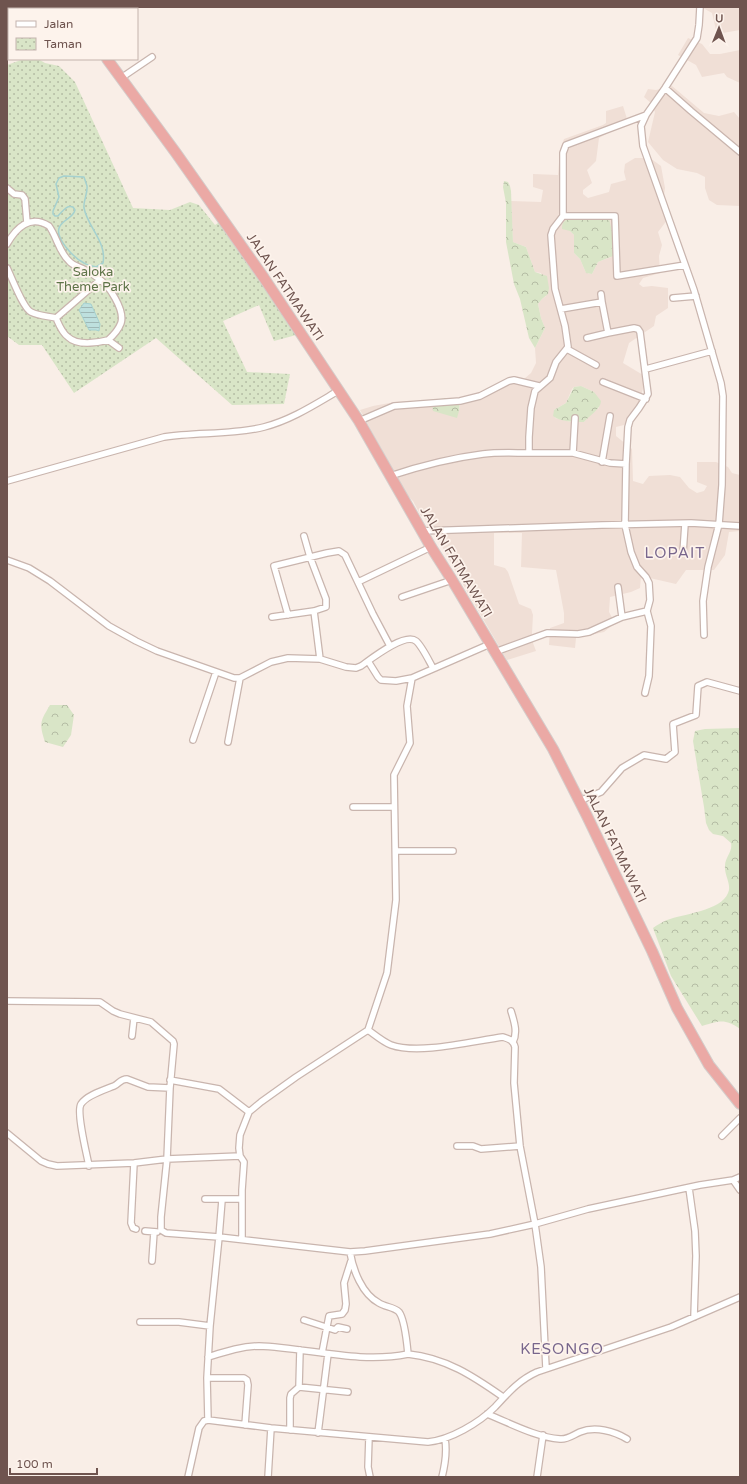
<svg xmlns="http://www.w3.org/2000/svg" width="747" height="1484" font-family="'Varela Round',sans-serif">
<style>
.residential{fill:#f0dfd6;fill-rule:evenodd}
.forest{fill:url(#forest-crowns)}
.park{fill:url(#park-dots)}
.water{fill:url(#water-rules);stroke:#a5d1cf}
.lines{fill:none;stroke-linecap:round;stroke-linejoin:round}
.stream{stroke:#a5d1cf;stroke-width:1.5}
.street-casing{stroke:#c9b5ae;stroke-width:8}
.highway-casing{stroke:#d4ccca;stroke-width:12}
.street{stroke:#fff;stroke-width:5.5}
.highway{stroke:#eba9a5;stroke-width:10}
.labels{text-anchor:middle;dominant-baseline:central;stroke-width:3.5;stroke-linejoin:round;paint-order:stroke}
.park-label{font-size:13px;fill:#5e7448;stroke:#fdf3ec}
.street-label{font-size:13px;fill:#6f544f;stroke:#fdf3ec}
.quarter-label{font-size:15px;letter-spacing:1px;fill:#78668c;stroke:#fdf3ec}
</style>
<defs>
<pattern id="forest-crowns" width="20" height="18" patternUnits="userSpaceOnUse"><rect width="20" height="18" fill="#d9e5c7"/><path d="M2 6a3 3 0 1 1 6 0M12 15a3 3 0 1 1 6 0" fill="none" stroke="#b4bca4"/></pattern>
<pattern id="park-dots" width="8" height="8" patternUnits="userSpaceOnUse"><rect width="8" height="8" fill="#d9e5c7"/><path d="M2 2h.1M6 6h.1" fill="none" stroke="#b4bca4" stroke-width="1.8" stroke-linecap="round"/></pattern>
<pattern id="water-rules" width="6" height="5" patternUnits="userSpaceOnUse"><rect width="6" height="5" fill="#bee0de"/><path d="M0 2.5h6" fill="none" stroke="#9fb8b6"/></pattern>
</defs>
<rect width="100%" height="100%" fill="#f9eee7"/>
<path class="residential" d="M695 7H740V30L717 34 712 13 705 9Z
M688 38 702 44 710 54H720L740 50V83L727 77 724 73 702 77 696 65 678 55Z
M672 86 704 113 719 116 734 112 740 119V206L717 205 709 200 705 188V177L697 173 677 169 663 160 648 142 655 112 651 103 644 97 648 89 656 90Z
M623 106 629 125 610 132 599 138 596 161 587 170 592 183 583 190V194L588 198 609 192 611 184 626 180 624 172 625 164 635 158H650L661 166 665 188 664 195 671 215 658 232 662 245 659 256 660 273 643 278 639 284 643 287 652 286 668 288V308L656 316 654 326 629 343 623 363 643 375 644 385 638 407 624 425 616 427V436L632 449 633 481 643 484 649 476 670 475 680 477 689 488 697 493 704 491 707 486 697 482V462H716L728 467 732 473 740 475V531L729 532 725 555 714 570H686L676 584 641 576 640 588 631 592 610 597 609 612 615 623 604 632 576 638 575 648 549 645 550 628 564 623V613L556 570 521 567 522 533H494V565L505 568 508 572 519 604 531 609 533 615 532 633 533 643 536 651 507 660 457 574 437 537 428 527 425 517 421 516 413 501 407 495 360 410 373 406 395 402 432 401 459 411 460 398 490 389 510 379H524L531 373 536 363 535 348 545 328 541 318 538 304 542 299 546 296 541 273 535 272 526 247 513 242 511 201 541 202 543 190 533 187V174L558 175 560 150 564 139 603 125 606 123V111ZM570 231 611 257 598 262 592 274 586 273 580 259 574 253V235ZM581 386 594 392 599 408 592 413 584 422H571L555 418 554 410 566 403 572 389 574 387Z"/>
<path class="forest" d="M504 181 508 182 510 186 511 191 513 242 526 247 535 272 547 276 549 288 548 294 542 299 538 304 541 318 545 328 535 348 529 338 520 299 514 284 506 242V203L503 187Z
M599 218H609L615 246 613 256 598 262 592 274 586 273 580 259 574 253V235L570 231 562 229C562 223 563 221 569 219Z
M581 386 594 392 601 401C601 409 589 416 584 422 575 422 560 422 553 416L554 410 566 403 574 387Z
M445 398H460L459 411 457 418 433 411 432 401Z
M50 705H67L74 715 71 735 63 747 45 742C39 723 40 722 50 705Z
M740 728V1029C725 1018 719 1021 702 1026L671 976 653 928C657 925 662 922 667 920 683 914 721 911 728 893 732 885 724 875 725 866 725 857 733 852 731 843L723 836 713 834 709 830 706 823 704 807 693 741 695 731 705 729Z"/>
<path class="park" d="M24 59H38L45 63 59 66 75 82 133 208 170 210 190 202 199 205 215 225 221 221 300 334 274 341 259 305 223 321 247 372 290 374 284 404 232 405 156 338 74 393 42 345H19L7 336V65Z"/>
<path class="water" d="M84 303 91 304 100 324 99 331 96 330H89L79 310Z"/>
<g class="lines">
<path class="stream" d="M64 176 84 177C85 180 86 183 87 186 88 193 83 201 84 208 88 228 107 242 103 263L96 267C92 266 87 265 84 263 74 258 53 237 60 226 64 219 73 218 75 210L73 207C66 205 63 211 58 216H55L53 214V211L59 197 56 184 59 178Z"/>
<defs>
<path id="street" d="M700 7 699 25 697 38 665 88 646 115 641 126 643 146 694 290 721 383 723 396 722 485 719 524 708 567 703 601 704 635
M121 78 152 57
M665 88 691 111 740 152
M7 188 14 194 22 195 25 199 27 223
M563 216H615L617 276 685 265
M7 244C16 228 30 214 49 226 57 237 59 252 69 261 73 266 80 267 85 270 89 272 94 275 98 278 109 285 125 310 121 323 118 331 114 335 108 340
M7 268C12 278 23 308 31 312 39 316 48 316 56 318
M100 280 56 318C59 325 62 333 68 337 77 346 97 343 108 340L119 348
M601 294 602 302
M673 298 696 296
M561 309 602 302 608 333 634 328 638 329 640 332 648 394 639 408 630 420 628 427 626 464
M587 338 608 333
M567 349 596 365
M646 369 712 351
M603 382 646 399
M359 421 394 406 460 401 480 396 509 381 514 380 539 386
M573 453 575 418
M602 462 610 416
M390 476C420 466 451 458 483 454 498 452 514 453 529 453V437L531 408 535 391 550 378 556 362 568 347 565 326 555 289 551 235 553 229 563 216V153L566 145 646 115
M7 481 164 437C196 432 234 435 264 427 291 420 314 405 338 391
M422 531 602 525 691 523 740 526
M683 553 685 524
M7 560 29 568 50 581 109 626 136 641 157 651 234 678H240L271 662 288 658 320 659 346 667 356 668 361 666C371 659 405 632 416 641 422 646 429 661 433 668
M358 582 431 547
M618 587 622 617
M402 597 452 580
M314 611 320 659
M288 615 274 566 327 553 339 551 345 555 373 614 390 646
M272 617 314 611 326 607V599L310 557 304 536
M495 652 547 633 578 634 589 632 622 617 647 611 650 600 649 583 646 577 637 567 631 552 625 525 626 464 610 463 573 453H529
M368 661 378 677 381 680 396 681 412 678 490 644
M645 693 649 676 651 626 647 611
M193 740 216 672
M228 742 240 678
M579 801 601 792 622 768 644 755 666 759 675 752 673 724 696 715 698 686 707 682 740 691
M353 807H394
M396 851H453
M7 1001 100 1002 113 1011 120 1014 151 1022 173 1041 174 1044 170 1088 167 1159 161 1217V1230L166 1233 219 1237 222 1200
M511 1011C514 1021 518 1032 513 1042
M368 1030C375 1035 383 1042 391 1045 419 1055 473 1041 503 1037 509 1039 513 1040 515 1047L514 1083 520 1146 535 1224 541 1267 546 1368
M132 1036 134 1018
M170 1080 219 1089 249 1112
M7 1133 41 1161 48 1164 57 1166 134 1163 167 1159 240 1156
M722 1136 740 1118
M457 1146H473L481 1149 520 1146
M134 1163 131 1223 133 1228 136 1229
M89 1166C87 1155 76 1112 81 1104 87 1095 104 1090 114 1086 119 1084 120 1079 127 1079L148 1087 170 1088
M740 1177 733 1180 700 1185 588 1209 535 1224 490 1234 365 1251 350 1252 219 1237 210 1326 207 1378 208 1420 271 1428 428 1442C450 1440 479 1423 495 1407 508 1393 519 1380 537 1372L671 1327 740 1297
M733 1180 740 1190
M689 1188 695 1231 696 1256 694 1317
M205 1199H242
M145 1231 157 1232
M242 1239V1190L244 1162 240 1156 239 1148 240 1135 249 1112 261 1102 296 1077 368 1030 387 973 396 900 394 775 410 743 407 706 412 678
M350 1252C353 1270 362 1294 379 1303 385 1307 394 1307 399 1312 405 1320 407 1344 408 1354 446 1358 473 1376 503 1397
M152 1261 154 1232
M304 1320 335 1330 338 1327 347 1329
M140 1322H179L210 1326
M322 1353 329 1316 342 1314 345 1310 346 1304 344 1283 351 1261
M208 1357C224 1352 242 1346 259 1346 309 1348 359 1364 408 1354
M207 1378H244L247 1380 248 1385 245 1425
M299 1387 300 1350
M487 1414C510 1423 535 1437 560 1439 567 1440 573 1435 580 1432 595 1426 614 1431 627 1439
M290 1430V1398L291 1394 299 1387 348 1392
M318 1433 328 1354
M369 1437 368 1467 370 1477
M188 1477 199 1428 204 1421 208 1420
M268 1477 271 1428
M442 1477C445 1465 447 1451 445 1439
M537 1477 543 1435"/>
<path id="highway" d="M75 7 76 9
M107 59 176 153 264 278 359 421 431 547 452 580 553 749 587 816 652 951 677 1008 709 1065 740 1104"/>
</defs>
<use href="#street" class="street-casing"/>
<use href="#highway" class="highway-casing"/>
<use href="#street" class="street"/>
<use href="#highway" class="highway"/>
</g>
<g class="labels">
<g class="park-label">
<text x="93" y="272">Saloka<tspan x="93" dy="15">Theme Park</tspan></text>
</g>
<g class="street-label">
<text transform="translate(285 287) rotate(56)">JALAN FATMAWATI</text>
<text transform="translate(456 562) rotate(59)">JALAN FATMAWATI</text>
<text transform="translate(615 845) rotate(64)">JALAN FATMAWATI</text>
</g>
<g class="quarter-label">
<text x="675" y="553">LOPAIT</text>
<text x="562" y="1349">KESONGO</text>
</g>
</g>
<rect width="747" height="1484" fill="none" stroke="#6f544f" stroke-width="16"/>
<rect x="8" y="8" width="130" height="52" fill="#fdf3ec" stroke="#c4b3ad"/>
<rect x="16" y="21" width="20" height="6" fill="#ffffff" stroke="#c4b3ad"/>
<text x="44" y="28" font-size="12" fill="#6f544f">Jalan</text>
<rect x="16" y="38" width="20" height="12" fill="url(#park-dots)" stroke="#c4b3ad"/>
<text x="44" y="48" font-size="12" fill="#6f544f">Taman</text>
<g transform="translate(719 28) rotate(1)" stroke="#fdf3ec" stroke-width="3" paint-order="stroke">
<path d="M0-3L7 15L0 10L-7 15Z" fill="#6f544f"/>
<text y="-6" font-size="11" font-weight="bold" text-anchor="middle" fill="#6f544f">U</text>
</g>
<path d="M10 1468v6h87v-6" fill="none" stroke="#6f544f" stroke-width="2"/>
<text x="16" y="1468" font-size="12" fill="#6f544f" stroke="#fdf3ec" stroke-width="3" paint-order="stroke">100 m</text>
</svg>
